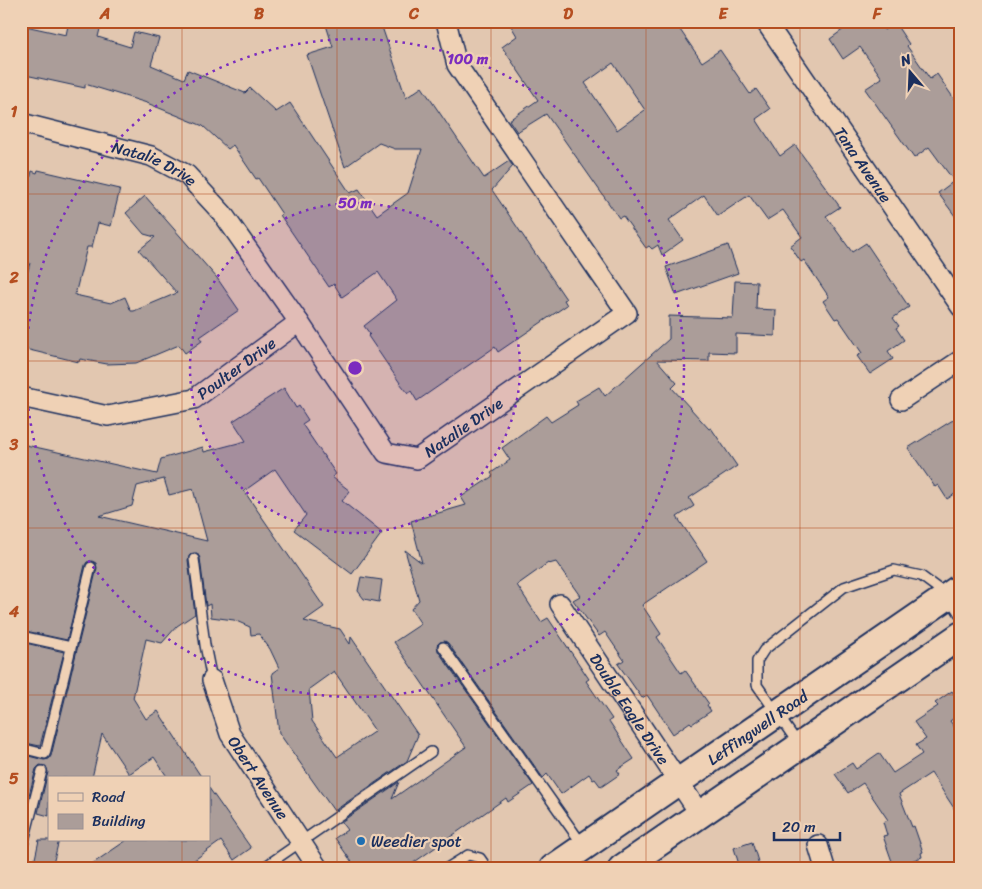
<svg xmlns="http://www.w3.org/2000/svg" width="982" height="889" font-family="Sriracha,sans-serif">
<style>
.building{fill:#ab9d99;stroke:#1b2f5e;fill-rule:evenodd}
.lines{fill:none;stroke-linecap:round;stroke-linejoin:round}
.service-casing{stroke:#1b2f5e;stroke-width:12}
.minor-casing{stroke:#1b2f5e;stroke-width:22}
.secondary-casing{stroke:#1b2f5e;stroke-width:30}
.service{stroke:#efd1b5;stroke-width:9}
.minor{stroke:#efd1b5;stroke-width:19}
.secondary{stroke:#efd1b5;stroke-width:26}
.grid{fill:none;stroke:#b54e20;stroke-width:1;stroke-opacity:0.55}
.ring{fill:none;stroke:#7b2cbf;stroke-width:2.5;stroke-dasharray:2.5 5}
.poi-dot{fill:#1f6fb2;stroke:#efd1b5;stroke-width:2}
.labels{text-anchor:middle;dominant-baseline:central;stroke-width:4.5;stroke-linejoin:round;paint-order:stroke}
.street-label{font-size:16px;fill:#1b2f5e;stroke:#efd1b5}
.poi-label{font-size:16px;fill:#1b2f5e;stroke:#efd1b5;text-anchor:start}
.centre{fill:#7b2cbf;stroke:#efd1b5;stroke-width:2.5}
.ring-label{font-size:15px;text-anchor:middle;font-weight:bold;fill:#7b2cbf;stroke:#efd1b5;stroke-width:4.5;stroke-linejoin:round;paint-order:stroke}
.neatline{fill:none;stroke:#b54e20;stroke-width:2}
.grid-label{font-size:16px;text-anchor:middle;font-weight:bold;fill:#b54e20}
</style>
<rect width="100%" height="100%" fill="#e2c7b0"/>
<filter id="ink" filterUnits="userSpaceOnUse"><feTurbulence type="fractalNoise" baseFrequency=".02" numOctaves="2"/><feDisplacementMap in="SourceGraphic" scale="10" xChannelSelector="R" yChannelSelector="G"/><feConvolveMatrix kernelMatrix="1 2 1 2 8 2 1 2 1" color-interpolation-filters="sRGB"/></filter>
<g filter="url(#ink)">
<path class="building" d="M69 21H85L101 25 98 37 130 47 134 32 159 38 151 65 184 79 188 70 245 93 250 88 276 112 290 103 350 193 359 189 377 215 408 193 422 149H395L379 143 345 167 307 55 333 47 326 25 339 21H380L406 98 422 87 484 178 509 161 513 166 492 190 566 299 564 300 567 305 498 352 495 347 417 401 411 391 408 393 400 383 368 336 370 334 364 326 397 300 378 272 342 297 334 284 329 287 280 215 282 214 258 178 256 179 233 145 228 149 203 126 147 103 85 84V88L21 74V25L66 35Z
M508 21H674L702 62 720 50 750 94 756 89 770 109 756 119 780 156 795 145 840 207 826 216 852 252 866 243 909 307 893 318 899 326 896 328 904 340 888 351 893 359 870 374 857 356 862 353 838 318 835 319 823 301 829 297 804 260 801 262 790 246 802 237 783 210 767 220 749 195 718 216 704 195 669 220 683 240 662 255 658 245 652 249 649 246 646 248 623 216 619 218 546 114 517 132 509 120 538 100 502 47 517 36ZM613 63 645 110 617 130 585 83Z
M855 21H878L884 30 895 23 909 44 907 46 930 79 937 74 961 109V224L938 193 954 181 929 147 914 158 865 89 882 78 860 47 843 59 830 39Z
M38 170 120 189 111 226 98 223 92 247H87L75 295 111 303 125 297 131 311H134L177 293 139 250 155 237 144 234 126 213 145 196 217 278 239 310 200 337 202 341 185 353 179 345 136 363 107 364 80 359 79 362 21 348V297L30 263 21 261V217L32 171 37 173Z
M728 245 738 273 676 295 666 267Z
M735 281 757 282 756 309 776 310 775 336 736 334V353L709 352V361L657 360 677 383 672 388 709 429 711 428 737 466 689 498 694 506 677 517 707 561 642 605 661 634 657 637 681 673 685 670 709 704 707 705 711 711 692 724 690 722 673 734 647 695 642 698 618 664 624 660 605 632 599 636 573 600 580 596 556 562 549 564 548 563 517 585 541 622 548 618 589 679 586 681 612 719 609 721 634 759 617 770 620 774 601 787 595 779 593 780 589 774 561 794 547 774 543 778 448 643 445 641 440 642 437 645 438 651 533 785 508 802 506 798 406 868H356L335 838 347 830 341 822 399 782 392 799 466 747 394 642 421 624 411 609 419 600 405 550 422 563 411 521 466 505 461 497 493 476 491 473 510 460 502 448 546 416 551 422 578 405 576 401 599 387 605 396 669 339V316L733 318Z
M284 388 296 408 299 406 308 420 302 424 336 474 332 477 350 491 342 501 382 533 352 574 294 530 306 515 275 469 244 491 324 607 304 621 340 629 350 644 351 637 418 735 407 761 334 811 279 733 272 673 279 668 270 649 259 634 251 635 250 627 234 620 211 617 210 604 206 606 200 558 197 553H194L190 554 188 560 195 614 177 626 162 643 146 639 133 698 146 719 158 711 202 778H168L154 757 129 774 102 734 92 778H49V816L38 813 48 772 46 766 40 765 36 769 25 810 21 809V754L44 760 49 759 51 756 97 568 96 563 92 561 87 562 85 565 67 640 21 630V469L26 445 157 474 161 459 203 447 204 452 246 441 233 421ZM164 479 169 495 193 489 207 541 99 516 132 506 137 486ZM334 671 375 731 337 757 312 721 309 689Z
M961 415V490L947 499 938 485 935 487 908 448Z
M361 577 382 580 379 602 364 599 358 591Z
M21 642 64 652 40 746 21 742Z
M952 691 961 704V713L950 721 961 736V819L931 773 899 794 912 827 914 826 923 852 921 853 922 857 894 867 883 836 887 835 883 822 888 820 863 783 848 793 835 774 852 763 856 769 879 753 893 773 922 754 916 745 926 739 914 722 938 706 935 703Z
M209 788 251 848 234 860 221 841 183 868H86L127 840H209Z
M39 840H59L52 868H33Z
M752 842 760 868H740L734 848Z"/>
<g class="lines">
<defs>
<path id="service" d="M194 559 205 645 212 680
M21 636 71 647
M443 647 582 844
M799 745 757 685V661L764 650 844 587 894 570 921 576 948 596 961 616
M21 748 45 754 91 567
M21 852 42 771
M263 868 431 752
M447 868 468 855 480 858 487 868"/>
<g id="minor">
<path id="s1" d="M765 21 961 307"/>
<path id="s2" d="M21 123 151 156 187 175 223 214 299 322 386 453 417 459 627 313 457 65 446 21"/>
<path id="s3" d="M21 397 108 416 194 399 299 322"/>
<path d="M901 400 961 360"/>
<path id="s4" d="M560 604 700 814"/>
<path id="s5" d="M212 680 230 734 318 868"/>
<path d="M818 845 825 868"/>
</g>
<g id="secondary">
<path id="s6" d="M553 868 961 587"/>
<path d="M622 868 961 635"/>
</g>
</defs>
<use href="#service" class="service-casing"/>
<use href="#minor" class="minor-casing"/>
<use href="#secondary" class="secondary-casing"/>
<use href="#service" class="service"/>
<use href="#minor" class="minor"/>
<use href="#secondary" class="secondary"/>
</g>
</g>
<path class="grid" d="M182 21V778M337 21V868M491 21V868M646 21V868M800 21V868M21 194H961M21 361H961M21 528H961M21 695H961M182 840V868"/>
<circle cx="355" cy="368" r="165" fill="#7b2cbf" fill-opacity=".12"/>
<g class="ring">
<circle cx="355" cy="368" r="165"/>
<circle cx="355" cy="368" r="329"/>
</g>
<circle class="poi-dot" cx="361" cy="841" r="5"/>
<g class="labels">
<g class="street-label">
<text stroke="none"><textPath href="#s1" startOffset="174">Tana Avenue</textPath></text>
<text stroke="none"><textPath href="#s2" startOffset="140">Natalie Drive</textPath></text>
<text stroke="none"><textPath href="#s3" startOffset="229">Poulter Drive</textPath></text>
<text stroke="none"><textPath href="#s2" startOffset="605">Natalie Drive</textPath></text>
<text stroke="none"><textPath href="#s4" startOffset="126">Double Eagle Drive</textPath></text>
<text stroke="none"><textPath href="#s6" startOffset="248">Leffingwell Road</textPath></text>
<text stroke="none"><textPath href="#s5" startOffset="109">Obert Avenue</textPath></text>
</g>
<g class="poi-label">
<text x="371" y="841">Weedier spot</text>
</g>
</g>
<circle cx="355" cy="368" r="8" class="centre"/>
<g class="ring-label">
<text x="468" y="64">100 m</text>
<text x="355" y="208">50 m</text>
</g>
<rect width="982" height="889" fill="none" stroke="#efd1b5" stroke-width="55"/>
<rect x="48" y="776" width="162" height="65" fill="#efd1b5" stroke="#9a9092"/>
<rect x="58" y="793" width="25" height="8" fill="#efd1b5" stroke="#9a9092"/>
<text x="92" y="802" font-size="15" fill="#1b2f5e">Road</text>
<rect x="58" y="814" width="25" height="15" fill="#ab9d99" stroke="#9a9092"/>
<text x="92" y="826" font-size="15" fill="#1b2f5e">Building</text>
<g transform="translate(910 72) rotate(341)" stroke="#efd1b5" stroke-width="4" paint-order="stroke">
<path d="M0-4L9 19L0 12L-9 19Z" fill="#1b2f5e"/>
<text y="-8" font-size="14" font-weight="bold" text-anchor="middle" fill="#1b2f5e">N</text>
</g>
<path d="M774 832v8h66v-8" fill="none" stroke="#1b2f5e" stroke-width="2.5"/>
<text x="782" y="832" font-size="15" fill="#1b2f5e" stroke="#efd1b5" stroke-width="4" paint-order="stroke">20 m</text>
<rect x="28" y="28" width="926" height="834" class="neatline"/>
<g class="grid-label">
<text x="105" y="19">A</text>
<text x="259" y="19">B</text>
<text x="414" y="19">C</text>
<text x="568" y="19">D</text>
<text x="723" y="19">E</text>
<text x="877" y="19">F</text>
<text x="14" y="117">1</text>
<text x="14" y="283">2</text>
<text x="14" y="450">3</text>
<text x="14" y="617">4</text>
<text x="14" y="784">5</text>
</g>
</svg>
